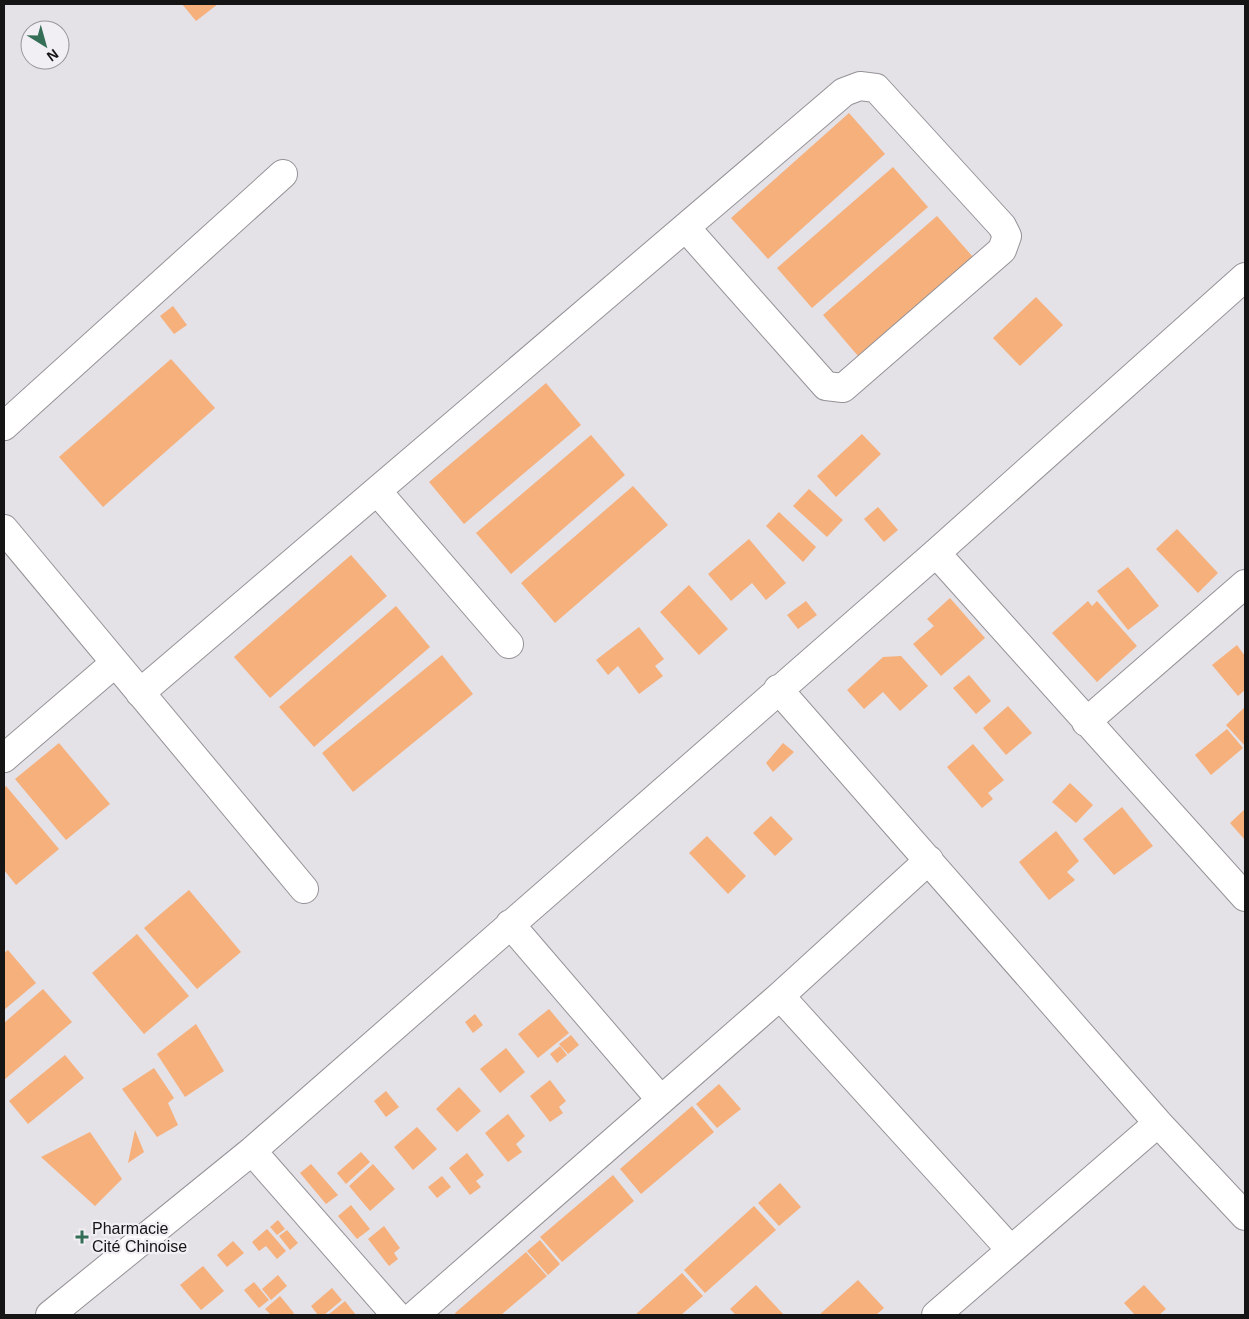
<svg xmlns="http://www.w3.org/2000/svg" width="1249" height="1319" font-family="Arial,sans-serif">
<style>
.building{fill:#f5b07c}
.lines{fill:none;stroke-linecap:round;stroke-linejoin:round}
.minor-casing{stroke:#959297;stroke-width:30}
.minor{stroke:#fff;stroke-width:28}
.poi-dot{fill:#356e56;stroke:#f1eef4;stroke-width:2}
.labels{text-anchor:middle;dominant-baseline:central;stroke-width:4.5;stroke-linejoin:round;paint-order:stroke}
.poi-label{font-size:16px;fill:#151516;stroke:#f1eef4;text-anchor:start}
</style>
<rect width="100%" height="100%" fill="#e4e1e7"/>
<path class="building" d="M182 4H218L196 21Z
M849 113 885 154 768 259 731 218Z
M893 167 928 207 812 308 777 268Z
M937 216 973 257 858 356 823 315Z
M1036 297 1063 325 1020 366 993 338Z
M173 306 187 325 174 334 160 316Z
M171 359 215 408 103 507 59 457Z
M546 383 581 425 464 524 429 482Z
M862 434 881 454 836 497 817 476Z
M591 435 625 475 511 574 476 533Z
M633 486 668 525 555 623 521 583Z
M809 489 843 520 827 537 793 506Z
M878 507 898 530 884 542 864 519Z
M779 512 816 547 803 562 766 526Z
M1177 529 1218 573 1198 593 1156 549Z
M749 539 786 583 766 600 752 583 731 601 708 574Z
M351 555 387 596 270 698 234 657Z
M1128 567 1159 606 1128 630 1097 591Z
M689 585 728 629 699 655 660 612Z
M950 598 985 638 941 676 913 644 934 626 927 619Z
M806 601 817 615 798 629 787 615Z
M1088 601 1092 606 1097 601 1137 646 1097 682 1052 633Z
M396 606 430 647 314 747 279 707Z
M639 627 664 659 655 666 663 676 639 694 618 666 608 675 596 660Z
M1237 645 1245 656V690L1238 696 1212 665Z
M442 655 473 694 353 792 322 753Z
M901 656 928 686 900 711 883 692 864 709 847 690 883 657Z
M969 675 991 701 976 714 953 688Z
M1008 706 1032 733 1006 755 983 728Z
M1245 707V746L1226 725Z
M1227 729 1243 748 1211 775 1195 755Z
M59 743 110 804 66 840 15 779Z
M783 743 794 752 773 772 766 763Z
M973 744 1004 780 988 793 993 799 982 808 947 767Z
M1070 783 1093 805 1076 823 1052 802Z
M6 786 59 849 16 885 4 870V788Z
M1122 807 1153 846 1114 875 1083 839Z
M1245 809V840L1230 823Z
M771 816 793 839 775 856 753 833Z
M1056 831 1079 861 1067 872 1075 880 1049 900 1019 862Z
M707 836 746 876 728 894 689 853Z
M189 890 241 952 197 989 144 928Z
M137 934 189 996 144 1034 92 973Z
M8 950 36 983 4 1010V953Z
M43 989 72 1022 4 1080V1023Z
M549 1009 569 1033 538 1058 518 1034Z
M475 1014 483 1025 473 1033 465 1022Z
M196 1024 224 1071 185 1097 157 1054Z
M571 1035 579 1045 568 1054 559 1044Z
M560 1046 567 1055 557 1063 550 1054Z
M506 1048 525 1072 500 1093 480 1069Z
M65 1055 84 1078 28 1124 9 1101Z
M154 1068 174 1098 168 1103 178 1125 157 1137 122 1089Z
M550 1080 566 1101 559 1107 563 1113 550 1122 530 1096Z
M719 1084 741 1109 717 1128 696 1104Z
M459 1087 481 1111 457 1132 436 1109Z
M386 1091 399 1107 386 1117 374 1101Z
M692 1106 714 1132 641 1194 620 1169Z
M508 1114 525 1136 516 1144 522 1152 508 1162 485 1133Z
M417 1127 437 1149 413 1170 394 1147Z
M135 1130 144 1152 128 1163Z
M90 1132 122 1179 95 1206 41 1157Z
M361 1152 370 1162 346 1184 337 1173Z
M467 1153 484 1175 476 1181 481 1187 470 1195 449 1168Z
M311 1164 338 1195 326 1204 300 1173Z
M373 1164 395 1189 370 1211 349 1186Z
M613 1175 634 1201 562 1262 540 1237Z
M442 1176 451 1187 437 1198 428 1187Z
M780 1183 801 1207 779 1226 758 1203Z
M351 1205 370 1229 357 1239 338 1216Z
M754 1206 776 1230 705 1293 684 1270Z
M278 1220 285 1229 277 1235 270 1227Z
M384 1226 400 1248 394 1253 398 1259 389 1266 368 1239Z
M267 1229 286 1251 277 1259 266 1246 259 1251 252 1242Z
M287 1230 298 1243 290 1250 279 1236Z
M540 1240 560 1264 548 1275 527 1251Z
M233 1241 244 1253 227 1267 217 1255Z
M526 1252 547 1276 501 1315H456L455 1313Z
M203 1266 224 1291 201 1310 180 1285Z
M682 1273 703 1296 681 1315H635Z
M278 1275 287 1286 271 1300 262 1289Z
M858 1280 884 1308 876 1315H819Z
M254 1282 269 1300 259 1308 244 1290Z
M756 1285 784 1315H736L730 1309Z
M1144 1285 1166 1309 1159 1315H1135L1124 1303Z
M332 1288 342 1300 324 1315H318L311 1306Z
M280 1296 294 1313 291 1315H271L265 1309Z
M345 1301 356 1315H328Z"/>
<g class="lines">
<defs>
<path id="minor" d="M4 426 283 174
M377 491 509 644
M4 529 304 889
M936 553 1245 897
M778 689 1158 1123 1245 1216
M140 693 844 92 860 86 876 88 1002 226 1007 236 1002 250 843 388 826 386 686 228
M1086 722 1245 584
M4 758 115 663
M510 924 661 1100
M780 996 1010 1249
M252 1151 396 1315
M50 1315 252 1151 936 553 1245 277
M415 1315 780 996 929 860
M936 1315 1158 1123"/>
</defs>
<use href="#minor" class="minor-casing"/>
<use href="#minor" class="minor"/>
</g>
<path class="poi-dot" d="M79.5 1229.5h5v5h5v5h-5v5h-5v-5h-5v-5h5z"/>
<g class="labels">
<g class="poi-label">
<text x="92" y="1228">Pharmacie<tspan x="92" dy="18">Cité Chinoise</tspan></text>
</g>
</g>
<rect width="1249" height="1319" fill="none" stroke="#151516" stroke-width="10"/>
<g transform="translate(45 45) rotate(143)"><circle r="24" fill="#f1eef4" stroke="#99979b"/>
<path d="M0-4L9 19L0 12L-9 19Z" fill="#356e56"/>
<text y="-8" font-size="14" font-weight="bold" text-anchor="middle" fill="#151516">N</text>
</g>
</svg>
